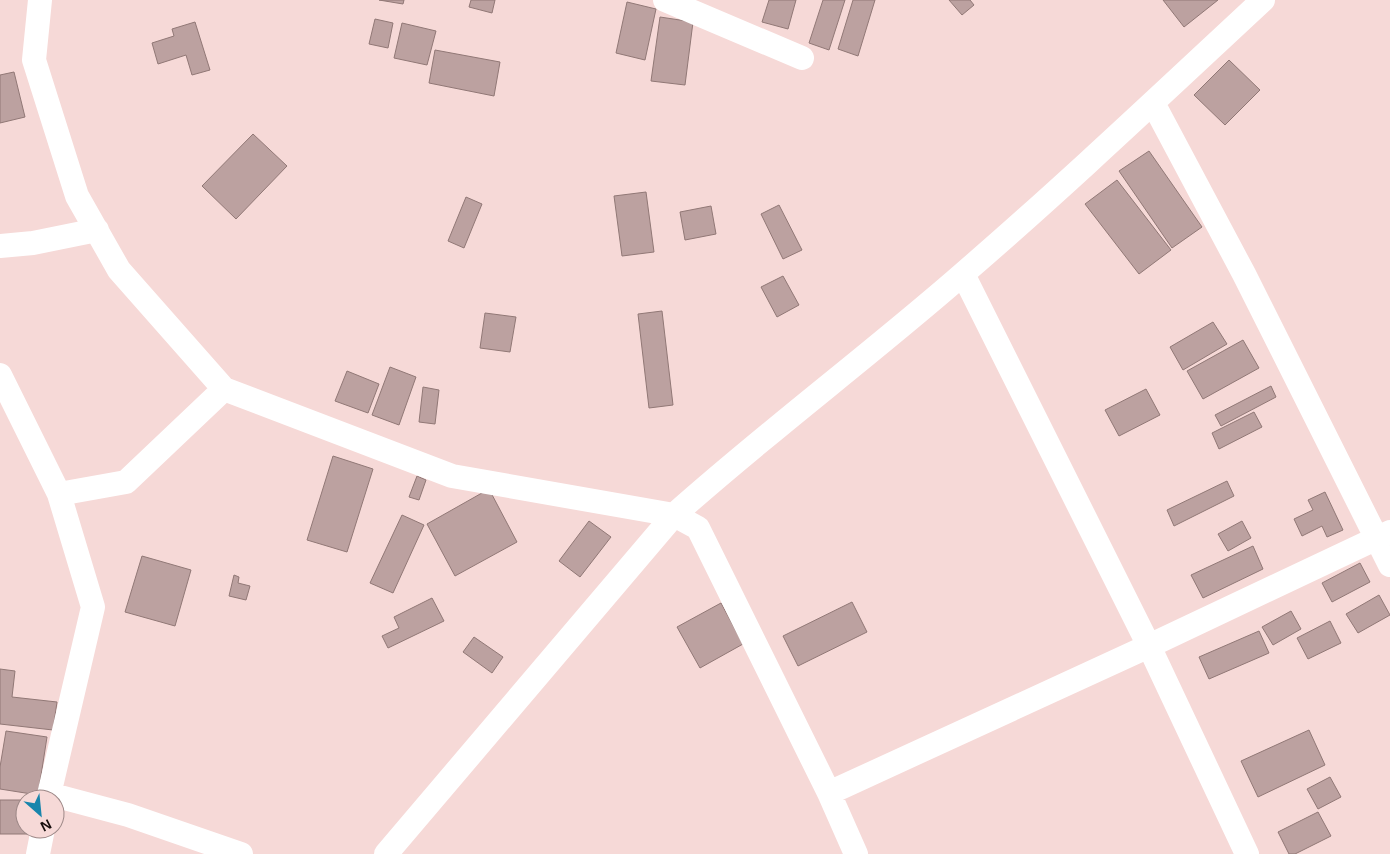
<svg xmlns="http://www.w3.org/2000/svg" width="1390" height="854" font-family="Helvetica,sans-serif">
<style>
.building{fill:#bca1a0;stroke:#917876}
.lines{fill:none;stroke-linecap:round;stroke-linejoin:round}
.minor{stroke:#fff;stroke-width:24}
</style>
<rect width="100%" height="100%" fill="#f6d9d7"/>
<path class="building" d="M379 0H404L403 4Z
M471 0H495L492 13 469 7Z
M769 0H796L788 29 762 22Z
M823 0H845L829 50 809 43Z
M853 0H875L858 56 838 49Z
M949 0H970L974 5 962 15Z
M1163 0H1218L1184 27Z
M627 2 656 9 645 60 616 53Z
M660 17 693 22 685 85 651 81Z
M375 19 393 23 388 48 369 44Z
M195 22 210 70 192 75 186 55 158 64 152 43 174 36 172 29Z
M402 23 436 31 427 65 394 58Z
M435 50 500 62 494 96 429 83Z
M1229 60 1260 90 1225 125 1194 95Z
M14 72 25 117 0 123V75Z
M253 134 287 166 236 219 202 186Z
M1149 151 1202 227 1172 248 1119 171Z
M1117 180 1171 250 1139 274 1085 204Z
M646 192 654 252 622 256 614 196Z
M466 197 482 204 464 248 448 241Z
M779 205 802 250 783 259 761 214Z
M711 206 716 234 685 240 680 212Z
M783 276 799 305 777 317 761 287Z
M662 311 673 405 649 408 638 314Z
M485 313 516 317 510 352 480 348Z
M1213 322 1227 344 1183 370 1170 347Z
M1243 340 1259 368 1203 399 1187 371Z
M390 367 416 377 399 425 372 415Z
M347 371 379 384 368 413 335 401Z
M1271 386 1276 397 1221 426 1215 415Z
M423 387 439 390 435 424 419 422Z
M1146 389 1160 415 1119 436 1105 410Z
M1254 412 1262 427 1219 449 1212 433Z
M333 456 373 469 347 552 307 540Z
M417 476 426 480 419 500 409 497Z
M1227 481 1234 496 1174 526 1167 510Z
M489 489 517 542 455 576 427 524Z
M1325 492 1343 530 1327 537 1322 526 1302 536 1294 519 1313 510 1308 500Z
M402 515 424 525 393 593 370 583Z
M589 521 611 537 580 577 559 561Z
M1242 521 1251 538 1228 551 1218 534Z
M1253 546 1263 569 1203 598 1191 575Z
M142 556 191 570 175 626 125 612Z
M1360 563 1370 582 1332 602 1322 583Z
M234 575 239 577 238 583 250 586 246 600 229 596Z
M1379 595 1390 615 1358 633 1346 614Z
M432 598 444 621 388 648 382 636 399 628 394 617Z
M852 602 867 632 798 666 783 636Z
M721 603 743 644 700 668 677 627Z
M1291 611 1301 629 1273 645 1262 627Z
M1330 621 1341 643 1308 659 1297 638Z
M1259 631 1269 653 1209 679 1199 657Z
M474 637 503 657 492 673 463 652Z
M0 669 15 671 12 697 57 702 53 730 0 724Z
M1309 730 1325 765 1258 797 1241 761Z
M6 731 47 737 38 795 0 789V767Z
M1330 777 1341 797 1318 809 1307 789Z
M0 800H25L27 834H0Z
M1318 812 1331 836 1295 854H1289L1278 832Z"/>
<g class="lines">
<path class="minor" d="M40 0 34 60 77 196 119 270 224 389 452 476 674 515C768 431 869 356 964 273 1066 185 1164 92 1263 0
M665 0 802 58
M1153 103 1244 274 1390 565
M0 246 33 243 97 230
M963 274 1149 646 1247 854
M0 375 59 494 93 607 48 799
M59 494 126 482 224 389
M829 793 1149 646 1390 532
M49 794 128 815 241 854
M38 854 43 829
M386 854 674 515 698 528 829 793 856 854"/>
</g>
<g transform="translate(40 814) rotate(153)"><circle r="24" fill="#f6d9d7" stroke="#9c8786"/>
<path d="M0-4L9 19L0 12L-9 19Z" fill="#1885ac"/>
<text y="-8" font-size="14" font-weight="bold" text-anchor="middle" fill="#160d0c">N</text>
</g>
</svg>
